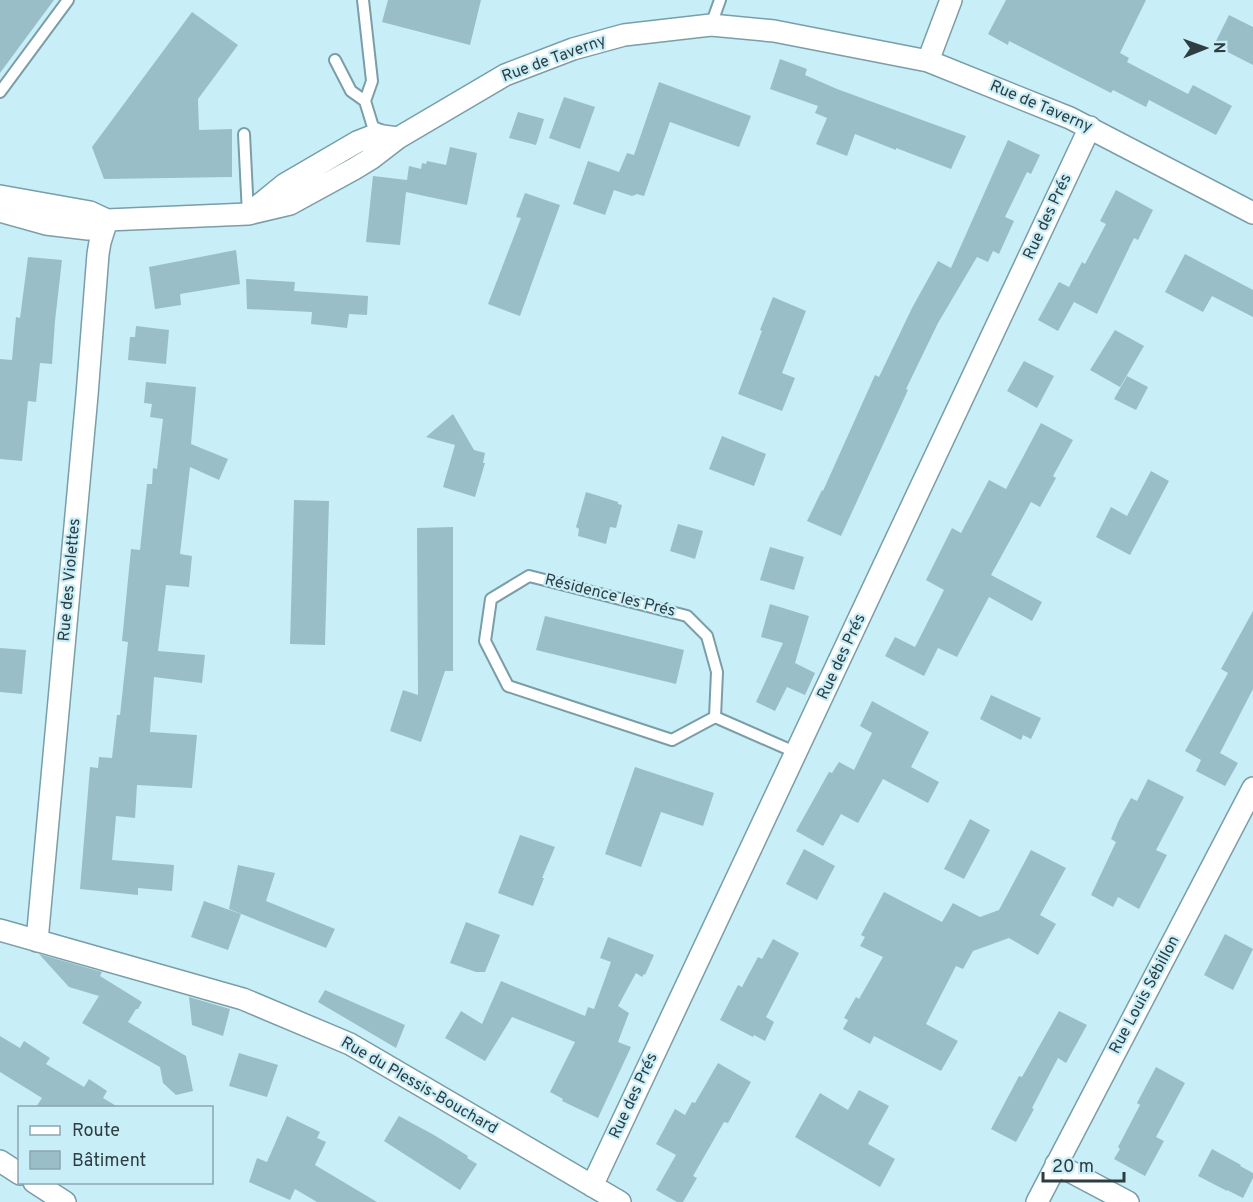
<svg xmlns="http://www.w3.org/2000/svg" width="1253" height="1202" font-family="Overpass,sans-serif">
<style>
.building{fill:#99bec8}
.lines{fill:none;stroke-linecap:round;stroke-linejoin:round}
.service-casing{stroke:#7a9ea7;stroke-width:14}
.minor-casing{stroke:#7a9ea7;stroke-width:24}
.service{stroke:#fff;stroke-width:10}
.minor{stroke:#fff;stroke-width:21}
.labels{text-anchor:middle;dominant-baseline:central;stroke-width:4.5;stroke-linejoin:round;paint-order:stroke}
.street-label{font-size:16px;fill:#2e3d41;stroke:#c8eef8}
</style>
<rect width="100%" height="100%" fill="#c8eef8"/>
<path class="building" d="M0 0H54L0 73Z
M388 0H481L470 45 382 22Z
M1006 0H1146L1120 53 1129 58 1127 62 1188 94 1193 85 1232 106 1216 135 1149 100 1146 107 1113 90 1111 93 1009 41 1008 45 988 34Z
M192 12 238 45 198 99 199 130 232 129V177L104 179 92 147Z
M1229 15 1253 27V65L1214 45Z
M780 59 807 69 805 75 837 89 966 136 951 169 896 148V150L855 134 847 156 816 144 827 118 815 113 818 106 770 89Z
M659 82 751 116 739 147 670 122 644 196 637 194 632 196 614 190 605 215 573 204 588 161 619 172 627 153 634 155Z
M564 97 595 107 580 149 549 138Z
M518 112 544 119 536 145 509 138Z
M1008 140 1040 155 1031 174 1027 172 1005 217 1014 221 999 254 993 251 988 262 977 257 938 323 906 389 908 390 841 536 807 521 822 490 823 491 875 375 879 377 912 308 938 261 951 268Z
M450 147 477 153 467 205 406 192 400 245 366 242 373 176 407 180 409 166 421 169 422 163 426 164 427 161 446 165Z
M1116 190 1153 210 1138 240 1134 238 1097 314 1074 302 1058 331 1038 320 1059 282 1069 287 1082 262 1085 264 1106 224 1100 221Z
M525 193 560 205 520 316 488 304 521 218 516 217Z
M236 250 240 284 180 294 181 305 155 309 149 267Z
M1185 254 1253 290V317L1212 296 1203 312 1165 292Z
M28 257 62 260 55 321 52 364 40 363 36 402 28 401 22 461 0 459V359L12 360 16 317 20 318Z
M246 279 295 282 294 291 368 296 367 315 349 314 347 328 311 324 312 312 247 309Z
M773 297 806 311 782 373 795 378 782 411 738 394 762 331 760 330Z
M136 326 169 330 166 364 128 360 130 337H135Z
M1115 330 1144 346 1120 387 1090 370Z
M1024 361 1054 376 1037 408 1007 391Z
M1127 376 1148 387 1136 410 1114 399Z
M146 382 196 387 191 444 228 459 219 480 190 467 180 554 192 556 189 587 166 585 158 651 205 655 202 683 154 677 150 732 197 735 192 788 137 785 135 818 116 816 112 860 174 865 172 891 138 888V895L80 889 90 767 98 768 99 757 112 758 117 715H120L128 642 122 641 131 549 140 550 147 484H152L153 468 157 469 163 419 150 417 152 404 144 403Z
M453 414 474 450 485 453 483 463H485L475 497 443 487 455 445 426 437Z
M1041 423 1073 440 1053 476 1056 478 1040 507 1031 502 991 575 1042 602 1032 621 989 597 957 657 938 648 924 676 885 656 895 637 915 647 944 590 926 580 952 528 961 533 989 480 1006 489Z
M722 436 766 454 754 486 709 469Z
M1151 471 1169 481 1130 555 1096 537 1111 507 1127 516Z
M586 492 618 502V504L622 505 616 528 610 527 606 544 578 536 579 529 576 527Z
M294 500 329 501 325 645 290 644Z
M678 524 703 531 695 559 670 551Z
M453 527V671H445L421 742 390 731 403 690 418 695 417 528Z
M770 547 804 557 794 590 760 580Z
M770 604 809 616 795 663 815 673 805 695 787 687 775 711 756 702 783 643 761 637Z
M1253 611V689L1220 753 1238 763 1225 786 1196 771 1201 760 1185 751 1228 673 1221 669Z
M545 616 684 650 676 684 536 650Z
M0 648 26 650 22 694 0 692Z
M991 695 1041 718 1031 739 1023 735 1021 740 980 719Z
M872 701 929 732 911 767 939 782 928 803 883 779 858 823 841 814 823 846 796 831 829 772 832 773 839 762 854 770 872 733 860 726Z
M635 767 714 793 703 826 661 812 641 867 605 854Z
M1148 779 1184 797 1156 850 1167 855 1139 909 1118 897 1113 907 1091 895 1116 842 1111 839 1119 820 1131 798 1137 801Z
M970 819 990 830 964 879 944 869Z
M520 835 555 847 542 878H544L533 906 498 893Z
M804 849 835 866 817 900 786 884Z
M1031 850 1066 868 1040 915 1056 924 1038 955 1009 938 973 951 963 969 956 966 926 1024 958 1041 941 1071 874 1036 870 1044 843 1029 848 1020 844 1018 856 997 859 999 883 957 860 946 865 937 861 935 884 892 942 922 953 903 980 917 999 910Z
M238 865 275 873 266 901 335 929 326 948 229 909Z
M204 901 241 914 228 950 191 937Z
M466 922 500 935 485 972H476L450 963Z
M1225 934 1253 949 1233 990 1204 975Z
M608 937 654 955 645 975 644 974 642 977 636 973 618 1006 629 1013 618 1042 631 1047 598 1118 562 1101 563 1099 550 1092 575 1042 512 1017 485 1061 445 1038 461 1011 482 1024 501 981 585 1016 588 1007 594 1009 611 962 600 958Z
M773 939 799 953 766 1017 774 1022 765 1041 754 1035 753 1037 720 1020 738 985 742 987 758 957 762 959Z
M39 954 102 972 100 976 142 1002 138 1009H136L128 1022 186 1056 193 1091 176 1095 163 1083 160 1067 82 1023 99 996 69 987Z
M325 990 405 1025 396 1048 318 1002Z
M189 997 230 1009 223 1036 192 1025Z
M1059 1011 1087 1025 1066 1063 1058 1058 1032 1108 1034 1109 1016 1142 991 1129 1019 1076 1022 1077Z
M0 1036 20 1048 24 1041 50 1058 46 1064 84 1087 89 1079 107 1091 103 1098 118 1107H36L42 1098 0 1072Z
M239 1053 278 1065 267 1097 229 1086Z
M718 1063 751 1082 728 1123 724 1122 693 1176 697 1178 683 1202H677L656 1190 676 1155 656 1144 675 1109 685 1115 692 1102 695 1103Z
M1156 1067 1185 1083 1156 1137 1164 1141 1145 1176 1114 1159 1120 1149 1118 1147 1140 1105 1137 1103Z
M859 1090 889 1106 868 1144 895 1159 880 1187 795 1137 820 1093 848 1110Z
M287 1116 320 1132 317 1138 326 1142 315 1165 377 1202H317L295 1189 290 1200 249 1182 257 1158 267 1162Z
M399 1116 434 1135 468 1156 467 1158 477 1164 460 1190 384 1141Z
M1212 1149 1241 1165 1240 1166 1253 1173V1178L1243 1198 1227 1190V1191L1198 1176Z"/>
<g class="lines">
<defs>
<path id="service" d="M363 0 372 81 365 101 373 127 383 131
M711 25 720 0
M335 60 351 91 365 101
M0 92 68 0
M244 134 248 214
M715 717 672 740 508 686 485 641 491 599 529 576 687 616 707 636 717 672 715 717 797 753"/>
<path id="minor" d="M928 61 951 0
M0 196 90 212 107 220 248 214 290 204 354 169 372 158 398 138 505 75 573 49 624 35 711 25 774 31 928 61 1070 118 1253 213
M253 210 285 184 357 142 375 135 398 138
M0 211 46 224 88 229 97 227 107 220
M0 930 243 999 350 1044 620 1202
M37 941 87 395 98 254 100 242 107 220
M0 1161 20 1174
M1056 1164 1128 1202
M34 1182 65 1202
M592 1186 1090 127
M1037 1202 1253 788"/>
</defs>
<use href="#service" class="service-casing"/>
<use href="#minor" class="minor-casing"/>
<use href="#service" class="service"/>
<use href="#minor" class="minor"/>
</g>
<g class="labels">
<g class="street-label">
<text transform="translate(554 59) rotate(-20)">Rue de Taverny</text>
<text transform="translate(1041 107) rotate(23)">Rue de Taverny</text>
<text transform="translate(1048 217) rotate(-65)">Rue des Prés</text>
<text transform="translate(70 580) rotate(-85)">Rue des Violettes</text>
<text transform="translate(610 596) rotate(14)">Résidence les Prés</text>
<text transform="translate(842 657) rotate(-65)">Rue des Prés</text>
<text transform="translate(1145 995) rotate(-62)">Rue Louis Sébillon</text>
<text transform="translate(419 1086) rotate(30)">Rue du Plessis-Bouchard</text>
<text transform="translate(634 1096) rotate(-65)">Rue des Prés</text>
</g>
</g>
<rect x="18" y="1106" width="195" height="78" fill="#c8eef8" stroke="#8aa7af" stroke-width="1.5"/>
<rect x="30" y="1126" width="30" height="9" fill="#ffffff" stroke="#8aa7af" stroke-width="1.5"/>
<text x="72" y="1136" font-size="18" fill="#2e3d41">Route</text>
<rect x="30" y="1151" width="30" height="18" fill="#99bec8" stroke="#8aa7af" stroke-width="1.5"/>
<text x="72" y="1166" font-size="18" fill="#2e3d41">Bâtiment</text>
<g transform="translate(1205 48) rotate(89)" stroke="#c8eef8" stroke-width="4.5" paint-order="stroke">
<path d="M0-4.5L10 22L0 15L-10 22Z" fill="#2e3d41"/>
<text y="-9" font-size="16" font-weight="bold" text-anchor="middle" fill="#2e3d41">N</text>
</g>
<path d="M1043 1172v9h81v-9" fill="none" stroke="#2e3d41" stroke-width="3"/>
<text x="1052" y="1172" font-size="18" fill="#2e3d41" stroke="#c8eef8" stroke-width="4.5" paint-order="stroke">20 m</text>
</svg>
